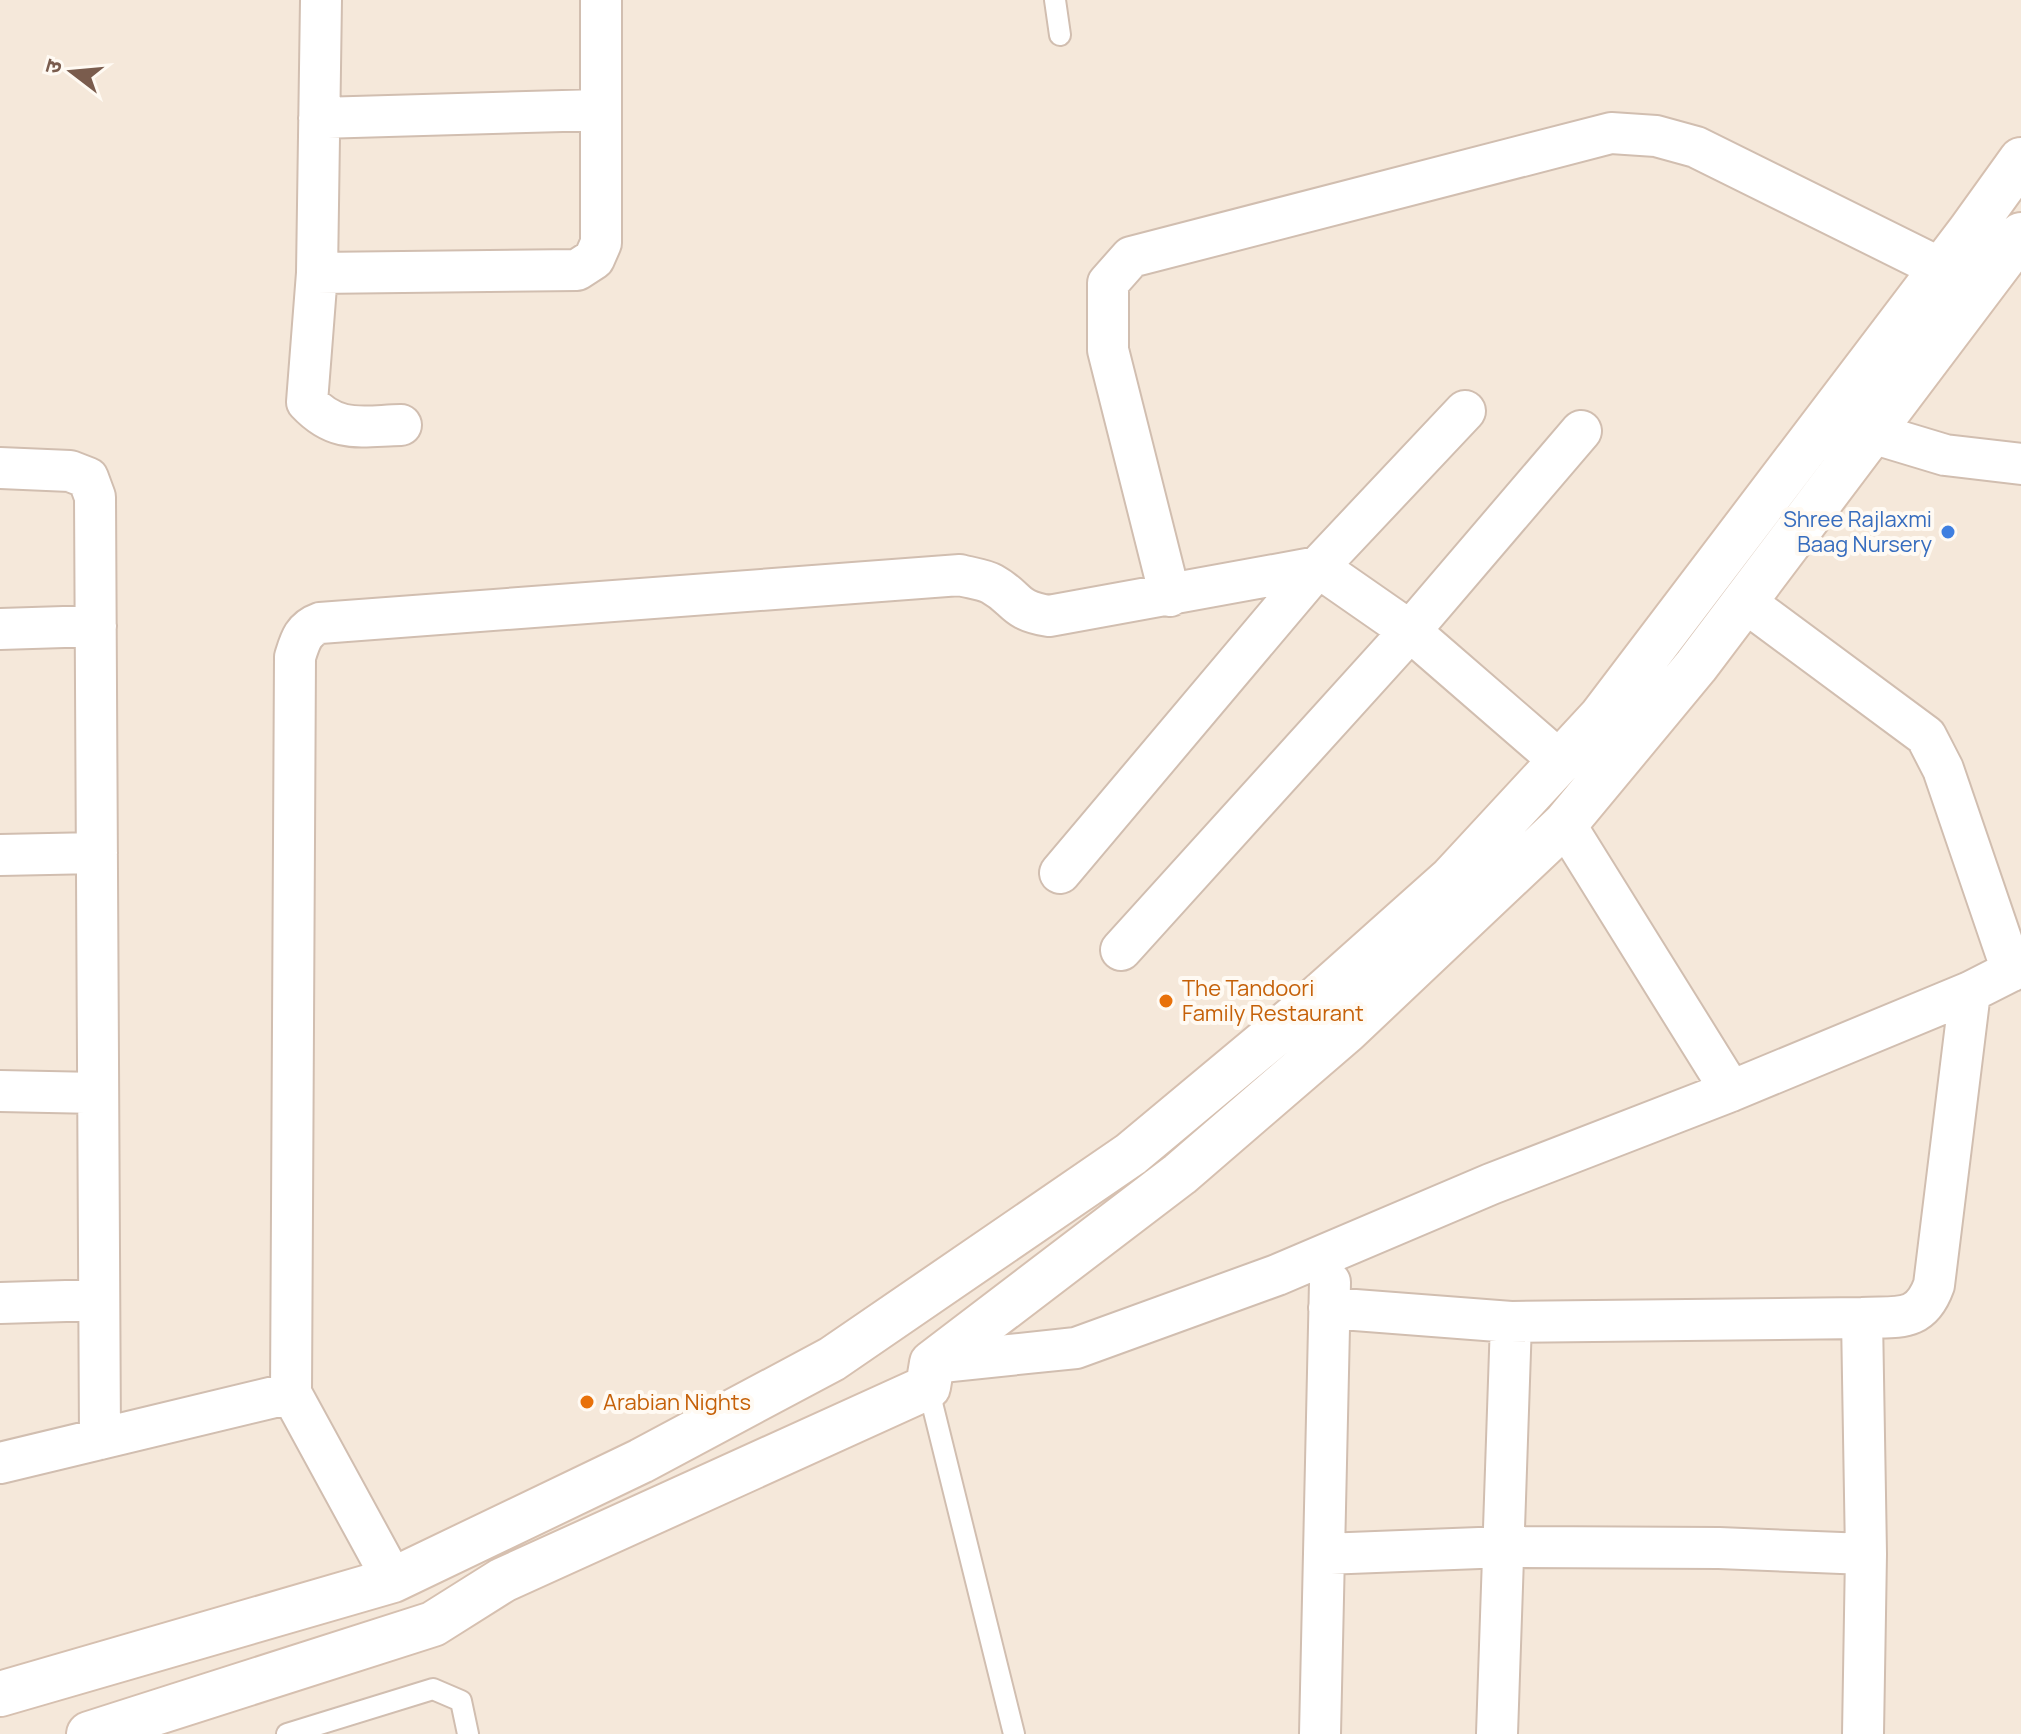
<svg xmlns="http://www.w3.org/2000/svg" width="2021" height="1734" font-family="Manrope,'Noto Sans Devanagari',sans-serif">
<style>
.residential{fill:#f5e8da}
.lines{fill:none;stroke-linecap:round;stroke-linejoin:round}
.lane-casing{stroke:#d1beb0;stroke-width:24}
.street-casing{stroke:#d1beb0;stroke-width:44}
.secondary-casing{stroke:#d6c0b0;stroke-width:48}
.lane{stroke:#fff;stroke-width:20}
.street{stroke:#fff;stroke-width:40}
.secondary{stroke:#fff;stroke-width:44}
.shop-dot{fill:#3f7fe0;stroke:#fffaf3;stroke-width:3}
.food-dot{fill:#e8710a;stroke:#fffaf3;stroke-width:3}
.labels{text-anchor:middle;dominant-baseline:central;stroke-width:8;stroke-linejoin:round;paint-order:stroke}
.shop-label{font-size:22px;fill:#366cbe;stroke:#fffaf3;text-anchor:end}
.food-label{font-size:22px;fill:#c56008;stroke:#fffaf3;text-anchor:start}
</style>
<rect width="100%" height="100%" fill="#fdf6ec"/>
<path class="residential" d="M0 0H2021V1734H0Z"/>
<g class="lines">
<defs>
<path id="lane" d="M1055 0 1060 35
M928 1387 1014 1734
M287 1734 433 1689 461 1701 468 1734"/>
<path id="street" d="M321 0 317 273 307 402C337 434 361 426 401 425
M319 118 599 110
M317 273 577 270 594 259 601 243V0
M1872 433 1945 455 2021 464
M0 468 70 471 88 478 95 497 100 1439
M1170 596 1108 350V283L1131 257 1611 133 1656 136 1696 147 1942 269
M1745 602 1926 736 1943 769 2012 971
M0 629 96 626
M1565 824 1731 1091
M0 855 97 853
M1060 873 1318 567 1465 411
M1121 950 1410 631 1581 431
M0 1091 97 1093
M0 1303 99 1300
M1329 1308 1511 1322 1862 1318C1897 1316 1920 1324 1934 1285L1970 992
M1862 1318 1866 1554 1863 1734
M932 1363 1076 1348 1277 1275 1491 1184 1731 1091 1970 992 2021 966
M0 1463 291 1393
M1324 1554 1505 1547 1719 1548 1866 1554
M393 1580 291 1393 295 657C300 641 303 629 320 623L960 575C970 578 983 579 992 584 1019 599 1012 610 1049 616L1318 567 1410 631 1560 761
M1320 1734 1330 1282
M1497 1734 1511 1322"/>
<path id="secondary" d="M0 1694 393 1580 641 1461 832 1359 1131 1154 1312 1003 1451 879 1601 717 1970 231 2021 160
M89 1734 433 1624 503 1580 928 1387 932 1363 1180 1174 1347 1030 1565 824 1696 666 2021 235"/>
</defs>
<use href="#lane" class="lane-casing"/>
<use href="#street" class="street-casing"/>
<use href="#secondary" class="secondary-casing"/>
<use href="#lane" class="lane"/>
<use href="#street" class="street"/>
<use href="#secondary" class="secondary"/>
</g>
<circle class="shop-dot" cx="1948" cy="532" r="8"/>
<g class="food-dot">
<circle cx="1166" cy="1001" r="8"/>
<circle cx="587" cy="1402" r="8"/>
</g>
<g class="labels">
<g class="shop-label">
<text x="1932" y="519">Shree Rajlaxmi<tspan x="1932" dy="25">Baag Nursery</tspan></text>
</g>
<g class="food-label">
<text x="1182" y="988">The Tandoori<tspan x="1182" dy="25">Family Restaurant</tspan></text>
<text x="603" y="1402">Arabian Nights</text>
</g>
</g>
<g transform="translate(72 72) rotate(286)" stroke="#fffaf3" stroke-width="6" paint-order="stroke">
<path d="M0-6L14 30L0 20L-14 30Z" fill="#7a5c4d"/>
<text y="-12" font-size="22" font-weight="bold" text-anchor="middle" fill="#7a5c4d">उ</text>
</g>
</svg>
